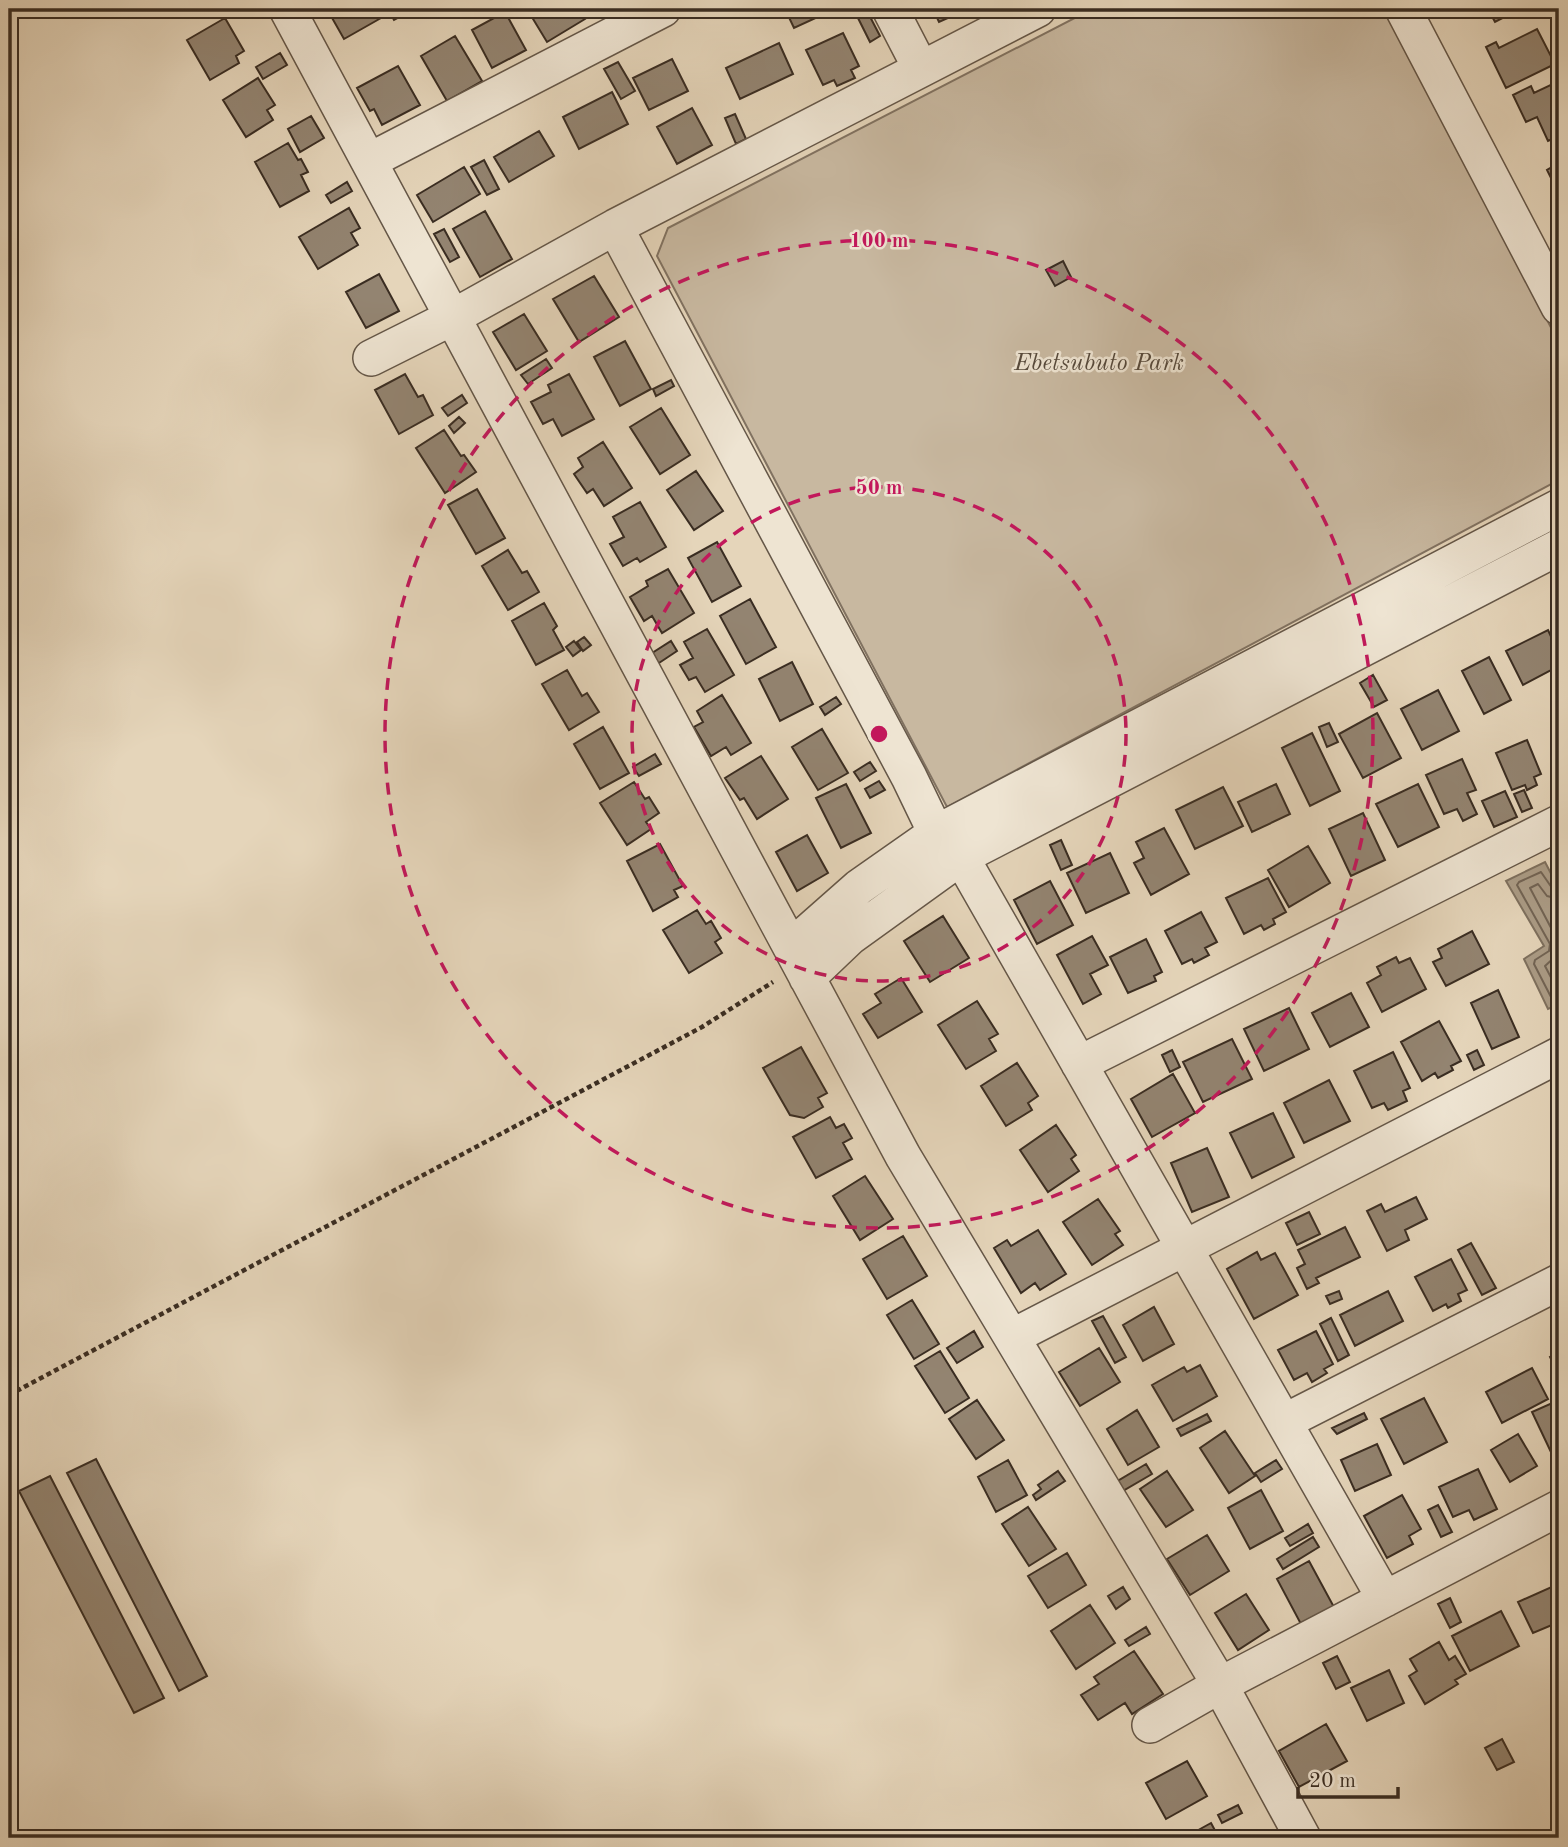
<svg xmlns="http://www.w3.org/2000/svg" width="1568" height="1847" font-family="'Old Standard TT',serif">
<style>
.green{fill:#c8b8a0;stroke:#817261;stroke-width:2}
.water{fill:#ab9c86;stroke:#7e705e;stroke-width:2}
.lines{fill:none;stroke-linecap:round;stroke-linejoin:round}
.shore{stroke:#726454;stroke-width:2}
.building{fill:#938471;stroke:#3a2d22;stroke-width:2}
.minor-casing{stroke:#655748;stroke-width:38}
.path{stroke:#3a2d22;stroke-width:4.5;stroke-dasharray:5 3.5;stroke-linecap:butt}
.minor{stroke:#eee4d2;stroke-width:35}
.ring{fill:none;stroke:#c2185b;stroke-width:3.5;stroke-dasharray:12 9}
.labels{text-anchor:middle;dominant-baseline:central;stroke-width:5;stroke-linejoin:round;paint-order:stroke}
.park-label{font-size:24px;font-style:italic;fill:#56493b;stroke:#eee4d2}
.centre{fill:#c2185b;stroke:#eee4d2;stroke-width:3.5}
.ring-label{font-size:21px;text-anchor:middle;font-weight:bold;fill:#c2185b;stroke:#eee4d2;stroke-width:5;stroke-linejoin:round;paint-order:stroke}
</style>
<rect width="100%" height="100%" fill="#e5d5ba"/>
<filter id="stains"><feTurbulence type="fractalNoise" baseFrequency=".00286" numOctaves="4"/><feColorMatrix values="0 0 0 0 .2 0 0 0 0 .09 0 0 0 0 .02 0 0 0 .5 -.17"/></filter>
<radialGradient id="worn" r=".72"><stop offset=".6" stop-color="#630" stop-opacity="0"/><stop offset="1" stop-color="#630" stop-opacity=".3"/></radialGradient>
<path class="green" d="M1092 9H1386L1559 343V480L947 807 657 256 668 228Z"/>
<path class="water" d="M1545 862 1559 889V1004L1548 1009 1524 959 1544 946 1506 881Z"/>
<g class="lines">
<path class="shore" d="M1559 890 1552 888 1541 872 1519 882 1517 885 1550 944 1549 951 1535 960 1534 964 1551 997 1559 998
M1559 899 1547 896 1538 884 1530 888 1559 943 1557 955 1545 966 1556 987 1559 989"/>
</g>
<path class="building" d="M327 9H375L381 18 344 39Z
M388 9H414L394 20Z
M527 9H579L585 19 547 42Z
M785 9H835L794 28Z
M857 9H866L880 36 870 42 854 10Z
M933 9H968L939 22Z
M1488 9H1520L1495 22Z
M505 12 526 50 492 68 472 30Z
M225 18 244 51 236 56 239 63 210 80 187 40Z
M1537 29 1555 64 1506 88 1486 47 1496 42 1499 48Z
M843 33 859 66 851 70 855 78 837 86 834 80 823 85 806 50Z
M455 36 482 81 447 101 421 56Z
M779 43 793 74 740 99 726 68Z
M280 53 287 65 263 79 256 67Z
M672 59 688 91 649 110 633 78Z
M618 62 635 91 621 99 604 69Z
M398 66 420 105 382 125 374 109 370 111 357 88Z
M258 78 275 105 267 110 273 120 246 137 223 100Z
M1559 81V136L1548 141 1537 117 1526 122 1513 95 1531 86 1534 93Z
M612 92 628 124 579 149 563 117Z
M692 108 712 145 677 164 657 127Z
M735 114 746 139 736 144 725 118Z
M311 116 324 138 300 152 288 129Z
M539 131 554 156 509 182 494 157Z
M288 143 298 160 301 159 308 172 301 175 309 191 280 207 255 162Z
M484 160 499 189 487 195 471 167Z
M1559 163V194L1547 170Z
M464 167 480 194 433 222 417 195Z
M347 182 352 191 331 203 326 195Z
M349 208 360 228 351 233 358 245 318 269 299 237Z
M485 211 512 259 480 277 453 229Z
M444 229 459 257 450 262 434 234Z
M1063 261 1071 277 1055 286 1046 270Z
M379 274 399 311 366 328 346 292Z
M594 276 619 317 579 342 553 299Z
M524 314 547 351 516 370 493 332Z
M625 341 651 389 620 406 594 357Z
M546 359 552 368 528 384 521 375Z
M405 374 418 397 423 395 433 415 399 434 375 390Z
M569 374 594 419 562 436 553 419 543 424 531 402 551 392 548 385Z
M671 380 674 386 656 396 653 389Z
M462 395 467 403 448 416 442 408Z
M661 408 690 455 660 474 630 427Z
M459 417 465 423 454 433 449 426Z
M444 430 461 456 464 455 476 472 445 493 416 448Z
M603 442 632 488 604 506 593 489 587 493 574 474 583 467 578 458Z
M696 471 723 511 694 530 667 490Z
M477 489 505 538 476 554 448 505Z
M640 502 666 547 640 562 637 558 623 566 610 544 624 537 613 517Z
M717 542 741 586 712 602 688 558Z
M508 550 522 573 527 571 539 592 508 610 482 566Z
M668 569 694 613 662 633 652 616 644 621 630 597 648 586 646 581Z
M750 599 776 647 746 664 720 616Z
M544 603 557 626 553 630 564 650 536 665 512 621Z
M707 629 734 675 705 692 696 677 689 680 680 665 693 658 684 642Z
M1548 630 1559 654V666L1523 685 1506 651Z
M584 637 591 645 583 651 577 642Z
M574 641 581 650 573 656 566 647Z
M671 641 677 651 656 665 649 655Z
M1489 657 1511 700 1484 714 1462 671Z
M792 662 813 704 780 721 759 679Z
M567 670 582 696 587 693 599 712 569 730 542 684Z
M1373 675 1387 700 1374 707 1360 683Z
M1438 690 1459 731 1422 750 1401 709Z
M722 695 751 743 731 755 726 747 711 756 694 727 703 722 697 711Z
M836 697 841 704 825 715 820 707Z
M1377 713 1401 758 1363 778 1339 734Z
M1329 723 1338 742 1327 747 1319 727Z
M603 727 629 773 600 789 574 744Z
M822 729 848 773 818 790 792 747Z
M1312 733 1340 791 1310 806 1282 748Z
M1527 740 1541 774 1534 777 1537 785 1527 790 1525 785 1512 790 1496 753Z
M655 754 661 764 639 776 633 767Z
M761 756 788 799 757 819 744 798 740 800 725 778Z
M1462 759 1476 790 1467 793 1477 814 1463 821 1457 809 1444 814 1426 775Z
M870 762 876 771 860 781 854 772Z
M879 781 885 790 870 798 865 789Z
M634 782 645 799 649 797 659 813 646 822 651 829 627 845 600 803Z
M846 784 871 833 841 848 816 798Z
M1276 784 1290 814 1252 832 1238 802Z
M1418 784 1439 827 1398 847 1376 804Z
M1223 787 1243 826 1195 849 1176 810Z
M1524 790 1532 808 1522 812 1514 794Z
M1505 791 1517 817 1494 827 1482 801Z
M1363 813 1385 860 1351 876 1329 829Z
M1164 828 1189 874 1151 895 1134 863 1144 858 1136 842Z
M807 835 828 873 797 891 776 852Z
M1061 840 1072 865 1061 870 1050 845Z
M660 844 683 886 674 890 678 897 653 911 627 861Z
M1308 846 1330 883 1289 907 1268 870Z
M1110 853 1129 893 1086 913 1067 873Z
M1268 878 1286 912 1273 919 1275 924 1264 930 1261 925 1244 934 1226 898Z
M1050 881 1073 925 1037 944 1014 900Z
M697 910 706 924 711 921 721 938 715 942 722 953 689 973 663 930Z
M1201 912 1217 942 1205 948 1209 955 1194 963 1192 959 1182 964 1165 931Z
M943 916 969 958 930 982 904 941Z
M1472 931 1489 964 1446 986 1433 962 1442 958 1438 949Z
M1092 936 1108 965 1090 974 1101 994 1083 1004 1057 955Z
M1146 939 1162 972 1154 976 1156 981 1128 993 1110 957Z
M1396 957 1399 963 1410 958 1426 989 1382 1012 1367 983 1381 975 1377 967Z
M901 978 922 1012 878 1038 863 1014 881 1003 875 994Z
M1498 990 1519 1037 1492 1049 1471 1003Z
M1351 993 1369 1027 1330 1047 1312 1013Z
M977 1001 998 1034 989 1039 996 1051 966 1069 938 1025Z
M1289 1008 1309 1049 1264 1071 1244 1029Z
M1439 1021 1461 1061 1451 1066 1453 1070 1438 1078 1435 1073 1422 1081 1401 1042Z
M1232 1039 1252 1079 1203 1102 1183 1062Z
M801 1047 827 1093 818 1098 823 1107 804 1118 790 1115 763 1068Z
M1172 1050 1180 1067 1170 1072 1162 1055Z
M1477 1050 1484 1065 1474 1070 1467 1055Z
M1393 1052 1410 1088 1403 1091 1407 1101 1388 1110 1384 1103 1372 1108 1354 1071Z
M1017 1063 1038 1096 1028 1103 1032 1110 1006 1126 981 1086Z
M1173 1074 1195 1113 1152 1137 1131 1099Z
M1329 1080 1350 1121 1304 1143 1284 1103Z
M1273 1113 1294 1157 1252 1178 1230 1133Z
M830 1117 836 1128 844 1124 852 1138 843 1143 852 1159 816 1178 793 1137Z
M1056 1125 1076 1155 1071 1159 1079 1171 1048 1192 1020 1150Z
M1207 1148 1229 1197 1192 1212 1171 1163Z
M865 1176 893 1219 860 1240 833 1196Z
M1416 1197 1427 1219 1405 1230 1409 1240 1387 1251 1367 1211 1381 1204 1385 1212Z
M1098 1199 1120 1231 1115 1234 1123 1245 1092 1265 1063 1222Z
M1309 1212 1320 1234 1297 1245 1286 1223Z
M1345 1227 1360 1257 1316 1278 1319 1283 1307 1289 1297 1268 1305 1264 1298 1250Z
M1038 1230 1066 1274 1040 1290 1035 1283 1021 1293 994 1248 1007 1240 1011 1246Z
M903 1236 927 1276 887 1299 863 1259Z
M1471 1243 1496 1288 1482 1295 1458 1250Z
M1257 1252 1261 1260 1275 1253 1298 1295 1254 1319 1227 1269Z
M1451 1259 1467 1290 1458 1294 1461 1301 1448 1308 1446 1304 1433 1311 1415 1277Z
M1339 1291 1342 1299 1330 1304 1326 1296Z
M1388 1291 1403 1321 1355 1346 1340 1315Z
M912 1300 939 1344 914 1359 887 1315Z
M1154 1307 1174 1344 1143 1361 1123 1325Z
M1103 1316 1126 1357 1115 1363 1092 1321Z
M1331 1318 1349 1355 1338 1361 1320 1324Z
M974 1331 983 1347 957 1363 947 1348Z
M1316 1331 1333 1364 1324 1369 1327 1373 1312 1382 1307 1373 1294 1380 1278 1350Z
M1099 1348 1120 1382 1080 1406 1059 1372Z
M940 1351 969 1398 945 1413 915 1366Z
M1559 1352V1375L1550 1357Z
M1200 1365 1217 1396 1173 1421 1152 1385 1184 1367 1187 1372Z
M1532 1368 1548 1399 1502 1423 1486 1392Z
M1424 1398 1447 1442 1404 1464 1381 1419Z
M977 1400 1004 1440 976 1459 949 1419Z
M1559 1400V1469L1532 1412Z
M1137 1410 1159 1447 1128 1465 1107 1429Z
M1364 1413 1367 1419 1337 1434 1332 1428Z
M1207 1414 1211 1421 1181 1436 1177 1429Z
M1225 1431 1255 1476 1229 1493 1200 1448Z
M1518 1434 1537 1466 1510 1482 1491 1450Z
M1377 1444 1391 1475 1355 1491 1341 1460Z
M96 1459 207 1676 179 1691 67 1473Z
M1008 1460 1027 1495 996 1512 978 1477Z
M1276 1460 1282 1469 1261 1482 1255 1473Z
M1146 1464 1152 1474 1121 1492 1116 1482Z
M1478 1469 1497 1509 1474 1520 1469 1510 1453 1517 1439 1487Z
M1058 1471 1065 1481 1036 1500 1033 1495 1041 1489 1038 1485Z
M1167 1471 1193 1510 1166 1527 1140 1489Z
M50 1476 164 1698 134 1713 19 1491Z
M1261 1490 1283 1531 1250 1549 1228 1508Z
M1402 1495 1421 1529 1409 1536 1413 1544 1387 1558 1364 1516Z
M1438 1505 1452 1532 1441 1537 1428 1510Z
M1028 1507 1056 1549 1029 1566 1002 1524Z
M1308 1524 1313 1533 1290 1546 1285 1538Z
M1207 1535 1229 1571 1190 1595 1167 1559Z
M1313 1537 1319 1547 1283 1569 1277 1559Z
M1067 1553 1086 1585 1048 1608 1028 1576Z
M1309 1561 1335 1609 1302 1626 1277 1579Z
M1556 1585 1559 1592V1622L1533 1633 1518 1602Z
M1123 1587 1130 1599 1116 1609 1108 1596Z
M1246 1594 1269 1630 1238 1650 1215 1613Z
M1450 1598 1461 1622 1450 1628 1438 1604Z
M1090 1605 1115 1643 1076 1669 1051 1631Z
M1501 1611 1519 1646 1470 1671 1452 1636Z
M1146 1627 1150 1634 1129 1646 1125 1640Z
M1439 1642 1449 1660 1455 1656 1466 1674 1455 1680 1458 1684 1425 1704 1409 1676 1417 1671 1410 1659Z
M1134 1651 1163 1694 1132 1714 1125 1703 1098 1720 1081 1695 1099 1684 1094 1677Z
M1337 1656 1350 1682 1336 1689 1323 1663Z
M1389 1670 1404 1703 1367 1721 1351 1688Z
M1326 1724 1347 1761 1299 1787 1279 1751Z
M1502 1739 1514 1762 1497 1770 1485 1748Z
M1187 1761 1207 1796 1166 1819 1146 1783Z
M1238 1805 1242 1813 1222 1823 1218 1815Z
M1211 1823 1219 1838H1184Z"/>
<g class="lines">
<defs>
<path id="minor" d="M287 9 903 1156 1220 1685 1303 1838
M890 9 921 69
M1403 9 1559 307
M369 161 663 9
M615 227 909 777 936 833 961 857 1385 1599
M371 358 453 317 615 227 1038 9
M791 947 859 887 936 833 1559 507
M807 978 850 937 961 857 1559 547
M1079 1064 1559 823
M1012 1337 1559 1055
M1284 1422 1559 1282
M1150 1725 1220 1685 1559 1508"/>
</defs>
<use href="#minor" class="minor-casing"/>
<path class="path" d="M9 1395 702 1027 773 982"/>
<use href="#minor" class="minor"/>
</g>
<g class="ring">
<circle cx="879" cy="734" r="247"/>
<circle cx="879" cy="734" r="494"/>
</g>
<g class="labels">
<g class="park-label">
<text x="1099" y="364">Ebetsubuto Park</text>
</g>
</g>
<circle cx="879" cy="734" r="10" class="centre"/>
<g class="ring-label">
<text x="879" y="247">100 m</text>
<text x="879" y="494">50 m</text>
</g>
<rect width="1568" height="1847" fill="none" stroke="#e5d5ba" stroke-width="35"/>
<rect x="10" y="10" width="1547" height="1826" fill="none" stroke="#3a2d22" stroke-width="3.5"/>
<rect x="18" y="18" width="1533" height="1812" fill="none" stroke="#3a2d22" stroke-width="2"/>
<path d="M1298 1787v10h100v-10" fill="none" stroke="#3a2d22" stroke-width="3.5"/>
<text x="1309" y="1787" font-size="21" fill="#3a2d22" stroke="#eee4d2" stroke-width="5" paint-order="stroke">20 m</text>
<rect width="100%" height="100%" filter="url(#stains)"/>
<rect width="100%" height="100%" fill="url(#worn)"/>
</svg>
